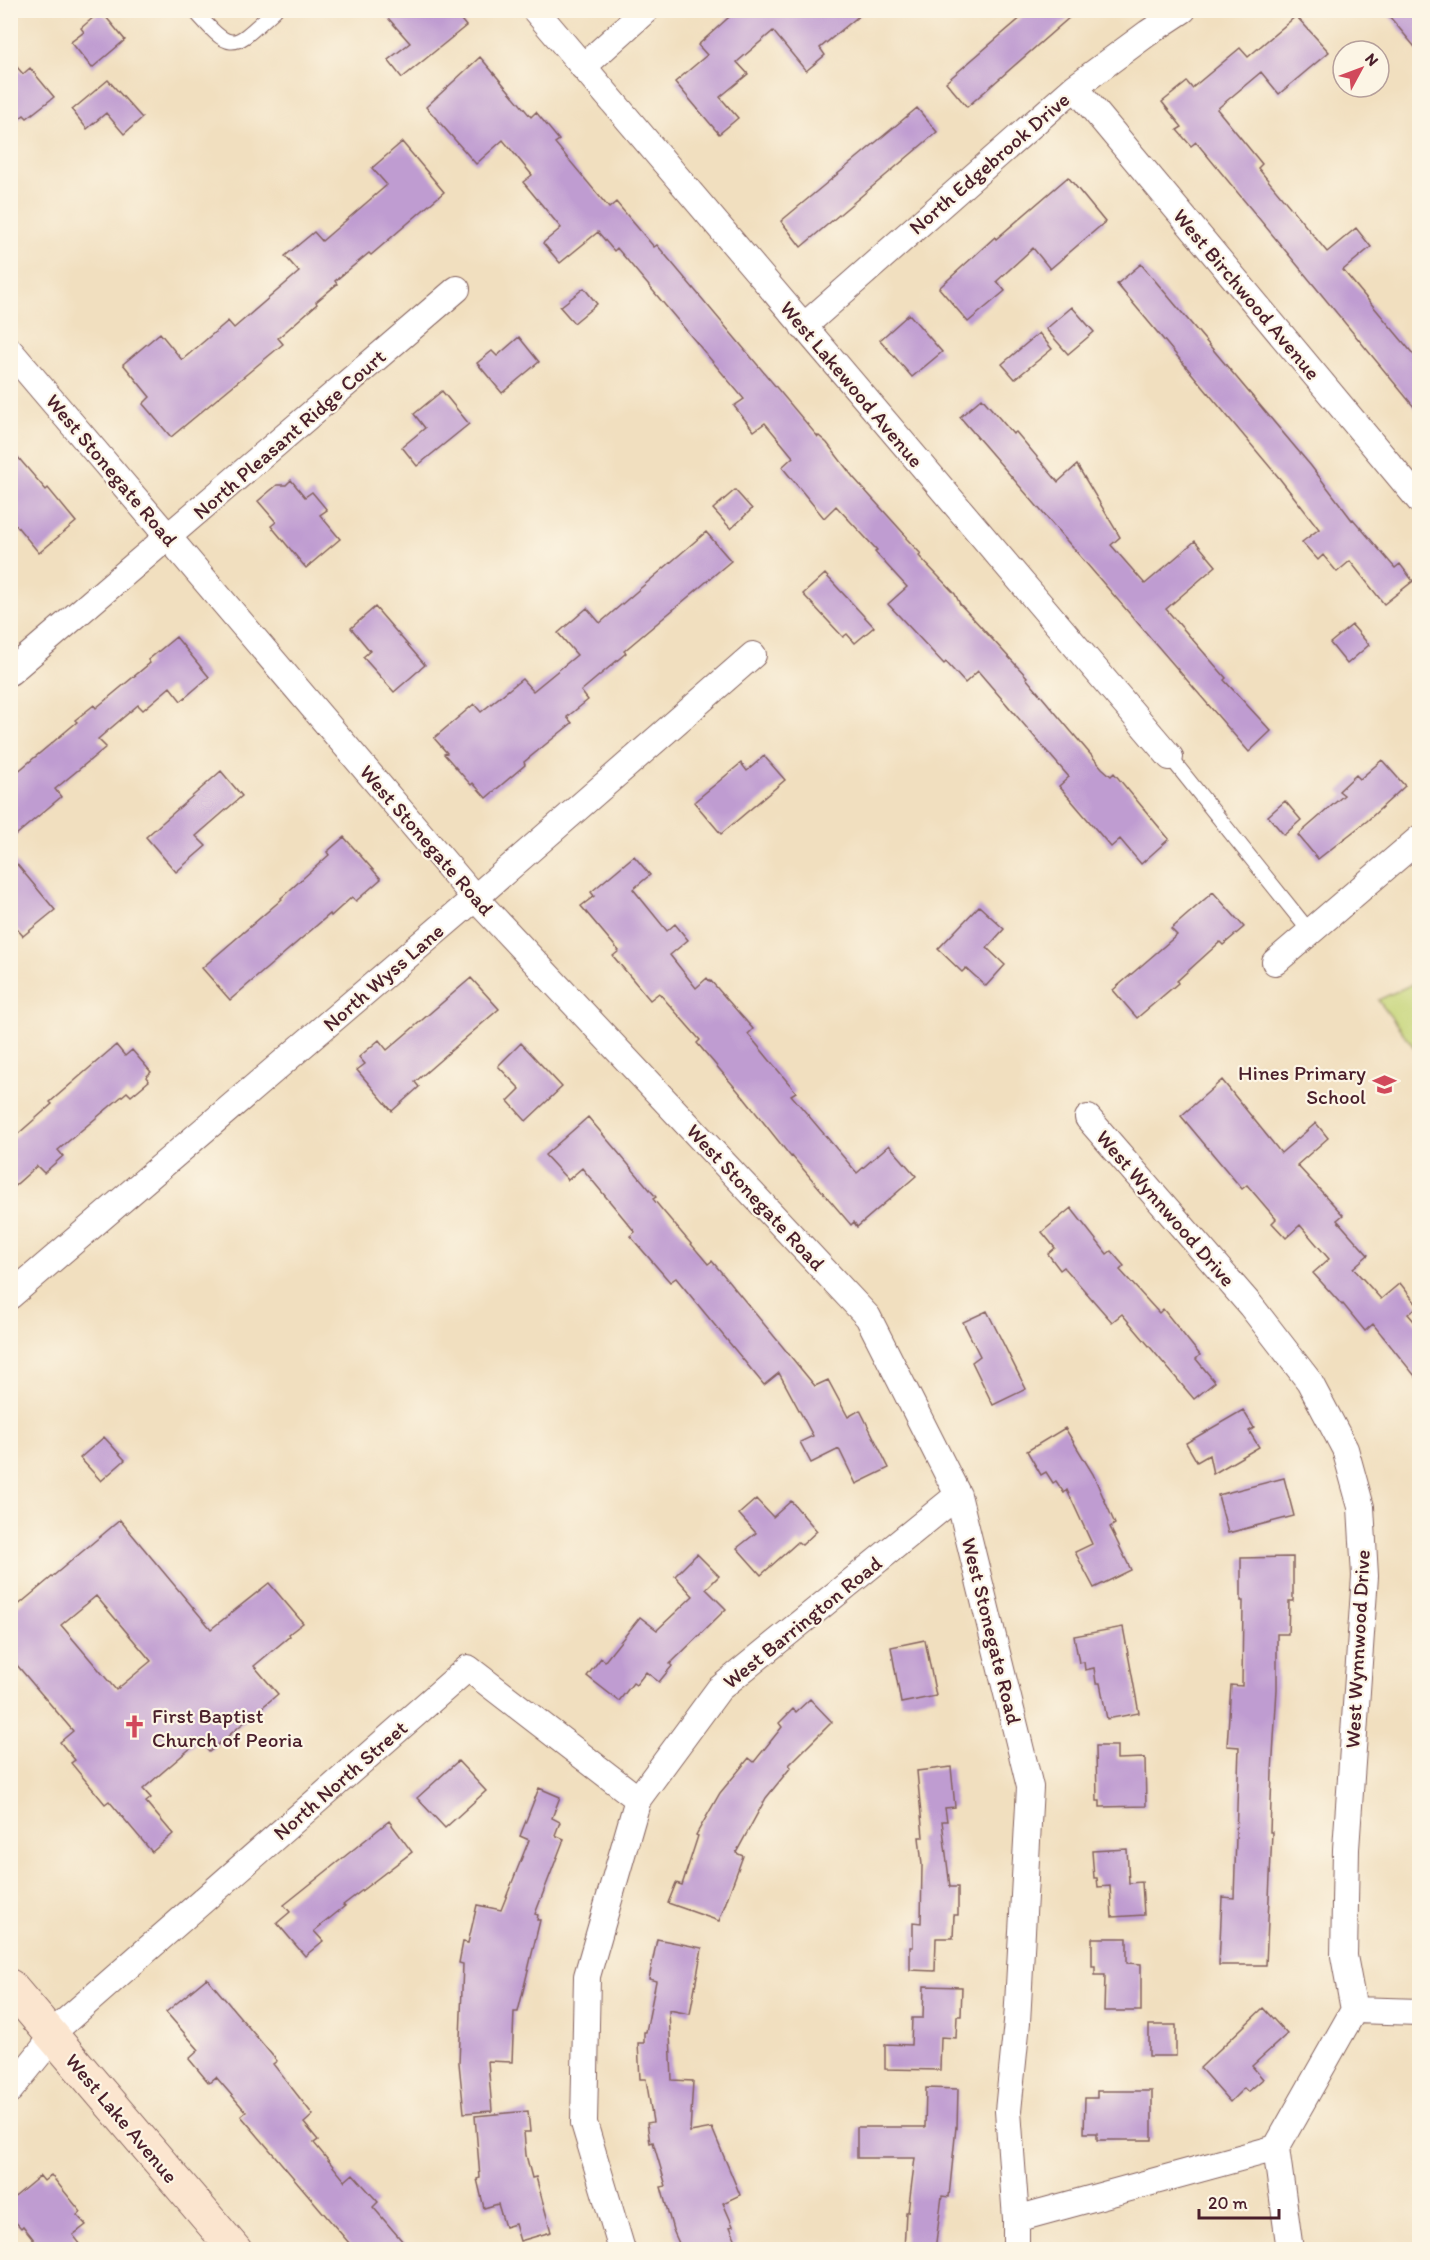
<svg xmlns="http://www.w3.org/2000/svg" width="1430" height="2260" font-family="Itim,sans-serif">
<style>
.green{fill:#c4d476;stroke:#877a50;stroke-width:1.5}
.building{fill:#bf9cd1;fill-rule:evenodd}
.lines{fill:none;stroke-linecap:round;stroke-linejoin:round}
.lane-casing{stroke:#84625f;stroke-width:16}
.street-casing{stroke:#84625f;stroke-width:28}
.secondary-casing{stroke:#84625f;stroke-width:35}
.lane{stroke:#fff;stroke-width:14}
.street{stroke:#fff;stroke-width:26}
.secondary{stroke:#fbe5cf;stroke-width:33}
.labels{text-anchor:middle;dominant-baseline:central;stroke-width:4.5;stroke-linejoin:round;paint-order:stroke}
.street-label{font-size:21px;fill:#4a1f2b;stroke:#fcf5e5}
.poi-label{font-size:21px;fill:#4a1f2b;stroke:#fcf5e5;text-anchor:end}
</style>
<rect width="100%" height="100%" fill="#fcf5e5"/>
<filter id="ink" filterUnits="userSpaceOnUse"><feTurbulence type="fractalNoise" baseFrequency=".0167" numOctaves="2"/><feDisplacementMap in="SourceGraphic" scale="12" xChannelSelector="R" yChannelSelector="G"/><feConvolveMatrix kernelMatrix="1 2 1 2 8 2 1 2 1" color-interpolation-filters="sRGB"/></filter>
<filter id="wash" filterUnits="userSpaceOnUse"><feTurbulence type="fractalNoise" baseFrequency=".008" numOctaves="4" result="noise"/><feDisplacementMap in="SourceGraphic" scale="24" xChannelSelector="R" yChannelSelector="G"/><feGaussianBlur stdDeviation="1.35" result="paint"/><feColorMatrix in="noise" values="0 0 0 0 0 0 0 0 0 0 0 0 0 0 0 0 0 1.4 0 .05"/><feComposite in="paint" operator="in"/></filter>
<g filter="url(#wash)">
<rect width="100%" height="100%" fill="#f1dfbf"/>
<path class="green" d="M1419 981V1054L1378 1000Z"/>
<g id="blocks">
<path class="building" d="M381 10H453L466 26 402 78 388 60 410 43Z
M737 10H866L820 48 825 55 806 71 773 31 737 62 748 74 720 97 738 118 719 134 675 82 707 55 698 45Z
M1030 10H1078L967 107 946 82Z
M1384 10H1419V52Z
M101 11 125 40 92 68 71 42 84 32 81 28Z
M1296 16 1329 52 1279 94 1261 72 1217 109 1262 164 1258 168 1327 252 1356 228 1371 247 1343 270 1419 361V413L1196 142 1191 146 1177 130 1182 127 1162 102 1187 82 1192 88 1240 48 1248 57Z
M480 57 531 117 536 112 559 140 555 143 609 208 616 202 654 247 657 245 818 437 819 436 827 443 853 477 907 537 906 538 921 554 919 556 955 594 960 604 1027 677 1026 678 1102 768 1111 776 1114 773 1169 839 1141 864 1120 839 1111 847 1059 786 1069 777 978 671 965 683 946 662 944 664 888 604 907 587 875 552 877 550 836 506 824 518 782 467 793 457 765 423 754 431 734 406 744 399 617 248 614 251 598 232 560 263 543 243 561 228 523 182 532 175 503 140 476 164 426 107Z
M10 59 23 74 30 68 54 97 27 118 24 115 10 126Z
M108 80 142 118 124 134 106 113 87 129 72 110Z
M917 108 937 132 801 247 781 221Z
M402 142 444 192 371 255 369 253 335 281 337 284 316 302 317 304 278 338 283 344 171 437 143 404 150 397 123 364 160 333 182 360 228 321 234 328 299 272 285 256 314 232 322 241 387 185 372 168Z
M1068 177 1105 222 1050 269 1033 248 997 281 1005 291 968 322 939 288 995 237 996 239Z
M1141 264 1311 466 1352 520 1353 519 1395 568 1400 564 1413 581 1384 604 1350 561 1337 572 1323 555 1318 560 1302 542 1319 529 1280 479 1117 284Z
M584 288 597 304 574 323 560 307Z
M1072 307 1094 332 1068 354 1046 329Z
M909 314 942 352 912 377 880 340Z
M1039 333 1052 349 1015 379 1002 364Z
M519 337 539 362 502 393 477 363 492 351 497 356Z
M442 391 469 424 417 466 402 447 425 428 414 414Z
M982 398 1013 434 1016 432 1058 482 1077 465 1120 537 1111 545 1145 584 1195 541 1216 566 1166 609 1226 678 1224 680 1271 731 1249 752 960 417Z
M10 448 46 490 48 488 76 522 39 553 10 518Z
M291 480 305 497 312 492 327 510 320 515 340 539 306 568 271 526 276 522 258 501 277 485H286Z
M735 490 752 509 731 529 713 509Z
M706 532 731 561 624 651 626 653 581 691 588 700 567 717 572 723 524 762 525 765 486 798 473 783 471 785 444 754 447 753 434 738 474 704 481 712 522 679 533 691 577 655 558 633 587 608 600 623Z
M825 574 874 627 855 643 847 634 843 637 803 594Z
M375 607 425 665 394 692 363 657 370 651 351 628Z
M1352 625 1369 645 1347 664 1330 643Z
M176 637 209 677 181 701 170 687 143 710 138 705 98 739 106 747 55 789 61 797 10 840V778L77 722 75 720 94 705 96 708 150 663 148 660Z
M764 756 785 780 721 834 694 802 741 763 747 771Z
M1382 760 1405 786 1367 821 1318 859 1298 835 1344 795 1339 791 1356 775 1360 779Z
M221 771 242 796 196 836 206 846 176 872 146 837Z
M1285 801 1301 820 1284 835 1268 816Z
M344 837 381 879 356 901 352 897 331 916 330 914 230 1000 202 968 282 899 281 898 329 855 327 852Z
M10 856 55 910 23 936 10 921Z
M634 856 650 875 633 889 667 931 675 924 688 940 670 955 696 988 707 978 710 982 711 981 753 1029 748 1034 796 1092 791 1095 857 1173 889 1145 916 1176 857 1227 854 1222 851 1225 792 1156 791 1157 744 1098 697 1043 700 1040 659 993 650 1000 613 956 619 951 581 906 594 896 591 892Z
M1213 892 1244 927 1223 945 1220 942 1177 981 1178 983 1137 1018 1113 990 1177 935 1171 929Z
M979 906 1004 929 987 948 1005 965 986 986 966 968 962 972 938 949Z
M471 978 499 1009 415 1082 419 1087 392 1111 357 1070 365 1064 359 1057 379 1040 387 1050Z
M521 1043 562 1087 526 1121 508 1101 520 1089 498 1066Z
M116 1045 125 1056 132 1050 151 1072 146 1077 149 1081 131 1096 127 1092 58 1150 63 1156 44 1173 37 1166 10 1190V1141L52 1104 50 1102Z
M1222 1080 1281 1153 1316 1123 1328 1138 1297 1165 1343 1215 1337 1220 1368 1255 1353 1268 1381 1299 1400 1283 1418 1306 1408 1314 1419 1327V1381L1373 1324 1365 1331 1343 1304 1342 1305 1313 1273 1329 1259 1300 1225 1286 1238 1272 1223 1276 1219 1247 1185 1242 1189 1181 1116Z
M588 1117 656 1197 653 1199 708 1264 712 1261 815 1386 828 1380 848 1417 860 1410 889 1468 856 1484 839 1449 811 1463 800 1442 813 1436 779 1373 764 1385 676 1278 670 1282 630 1236 635 1232 582 1168 568 1180 545 1155Z
M1071 1208 1107 1254 1111 1251 1124 1266 1120 1270 1159 1313 1163 1309 1200 1355 1196 1359 1215 1382 1194 1399 1122 1314 1112 1322 1064 1267 1060 1270 1048 1254 1055 1248 1042 1232Z
M987 1311 1026 1389 993 1405 972 1362 980 1356 963 1322Z
M1243 1410 1254 1428 1249 1431 1259 1447 1213 1474 1209 1455 1197 1462 1186 1443Z
M1065 1428 1093 1474 1115 1524 1110 1527 1131 1570 1094 1588 1075 1552 1092 1544 1067 1490 1064 1493 1056 1481 1053 1483 1046 1472 1041 1475 1027 1451Z
M104 1437 125 1460 101 1481 80 1458Z
M1284 1478 1294 1516 1228 1533 1218 1495Z
M756 1499 773 1517 791 1501 817 1531 802 1545 798 1542 761 1575 737 1548 756 1533 739 1514Z
M120 1520 211 1629 269 1583 303 1623 289 1634 290 1636 254 1666 278 1694 209 1752 200 1740 143 1789 151 1798 146 1802 173 1834 152 1852 109 1801 105 1804 71 1763 75 1760 60 1742 73 1731 10 1657V1612ZM96 1596 151 1661 116 1690 61 1625Z
M697 1554 719 1576 706 1589 726 1609 670 1664 672 1666 659 1682 646 1672 636 1685 633 1683 619 1701 587 1676 601 1658 605 1661 640 1617 657 1630 693 1596 675 1576Z
M1293 1557V1601H1289L1288 1634H1277V1689L1272 1772 1270 1832H1272L1266 1965H1219L1222 1897 1234 1898 1239 1747 1227 1746 1231 1685 1242 1686 1243 1601H1241V1558Z
M1123 1627 1139 1713 1107 1719 1100 1683H1096L1094 1668 1085 1670 1084 1662 1079 1663 1074 1636Z
M925 1640 936 1696 901 1703 891 1647Z
M810 1699 832 1722 789 1765 791 1767 766 1798 736 1853 743 1856 719 1921 668 1903 676 1883 682 1885 698 1836 696 1835 720 1793 749 1758 754 1762 782 1727 779 1723 793 1709 796 1712Z
M1096 1746H1117V1759L1145 1758 1146 1806 1100 1807V1801H1097Z
M458 1761 486 1791 445 1828 417 1798Z
M951 1767 955 1807 945 1808 947 1821H942L950 1887H958V1915H954L953 1938H936L935 1971 910 1970V1947H913V1922L921 1923 922 1865 919 1837H923L917 1771Z
M539 1788 560 1797 552 1818 560 1822 555 1835 564 1839 535 1914 538 1915 537 1920H540L518 2012H514L512 2062 488 2061 492 2111 464 2113 459 2063 463 1964 459 1963 463 1942 468 1943 477 1905 501 1910 529 1840 520 1836Z
M389 1821 412 1852 343 1905 345 1906 314 1931 323 1941 305 1956 277 1923 290 1912 284 1905Z
M1127 1849 1129 1883 1142 1882 1144 1915 1112 1917 1110 1886 1098 1887 1097 1878H1094L1092 1851Z
M1092 1938H1127V1963L1141 1964V2011H1104L1105 1975H1095V1966H1092Z
M657 1939 702 1948 690 2014 669 2010 672 2080 693 2081 690 2132 712 2128 740 2195 723 2203 733 2226 730 2227 737 2243 721 2250H682L673 2230 661 2187 666 2186 653 2142 650 2143 647 2123 653 2122 646 2079H640L638 2043H644V2032H646L656 1981 649 1979Z
M207 1978 277 2061 273 2064 313 2115 304 2123 318 2140 314 2143 345 2181 353 2174 378 2202 373 2207 410 2250H355L241 2116 246 2112 216 2077 209 2083 189 2059 199 2050 166 2012Z
M924 1986 962 1987 961 2016H957L956 2038 941 2037 940 2070 885 2069V2044L911 2045 912 2018H923Z
M1263 2008 1287 2034 1252 2066 1263 2079 1248 2092 1244 2088 1230 2102 1200 2068Z
M1149 2025H1176V2056H1149Z
M926 2088 958 2089 957 2128 956 2127 949 2197 942 2196 935 2250H904L906 2212H908L915 2158H857V2127H925Z
M1097 2091H1152V2140H1097V2133H1084L1085 2098H1097Z
M528 2111 530 2132H524L526 2155 532 2178 536 2177 551 2232 520 2241 515 2224 505 2227 498 2204 484 2208 477 2179 480 2178 475 2116Z
M51 2175 81 2212 77 2215 86 2225 73 2235 85 2250H42L23 2226 21 2228 10 2216V2201L40 2176 44 2181Z"/>
</g>
</g>
<g filter="url(#ink)">
<use href="#blocks" fill-opacity="0" stroke="#84625f" stroke-width="1.5"/>
<g class="lines">
<defs>
<path id="lane" d="M194 10C234 56 233 48 275 10
M1170 757 1310 932"/>
<path id="street" d="M535 10 1170 757
M583 67 646 10
M1075 87 1420 501
M803 327 1075 87 1148 33 1183 10
M10 351 475 898 868 1317 958 1495 1030 1787 1017 2022 1008 2111 1016 2219V2250
M10 672 457 289
M1275 962 1420 838
M1088 1118 1251 1306 1309 1381 1345 1449 1361 1507 1365 1576 1346 1849 1344 1956 1354 2010 1276 2148 1290 2250
M10 1296 475 898 753 655
M1354 2010 1420 2012
M51 2034 468 1668 638 1799
M10 2090 53 2037
M1016 2219 1276 2148
M622 2250 584 2123 587 1976 638 1799 719 1689 958 1495"/>
<path id="secondary" d="M10 1986 235 2250"/>
</defs>
<use href="#lane" class="lane-casing"/>
<use href="#street" class="street-casing"/>
<use href="#secondary" class="secondary-casing"/>
<use href="#lane" class="lane"/>
<use href="#street" class="street"/>
<use href="#secondary" class="secondary"/>
</g>
</g>
<defs>
<symbol id="school-bare" viewBox="-9 -9 18 18"><path d="M0-5L7-2L0 1L-7-2ZM-4 1L0 2.5L4 1V4Q0 6-4 4Z" fill="#d1495b" stroke="#fcf5e5" stroke-width="2.5" paint-order="stroke"/></symbol>
<symbol id="church-bare" viewBox="-9 -9 18 18"><path d="M-1.2-6h2.4v3.5h3.3v2.4h-3.3V6h-2.4V-.1h-3.3v-2.4h3.3Z" fill="#d1495b" stroke="#fcf5e5" stroke-width="2.5" paint-order="stroke"/></symbol>
</defs>
<g fill-rule="evenodd">
<use href="#school-bare" x="1368" y="1068" width="33" height="33"/>
<use href="#church-bare" x="118" y="1710" width="33" height="33"/>
</g>
<g class="labels">
<g class="street-label">
<text transform="translate(989 163) rotate(-41)">North Edgebrook Drive</text>
<text transform="translate(1247 294) rotate(50)">West Birchwood Avenue</text>
<text transform="translate(852 384) rotate(50)">West Lakewood Avenue</text>
<text transform="translate(289 434) rotate(-41)">North Pleasant Ridge Court</text>
<text transform="translate(112 470) rotate(50)">West Stonegate Road</text>
<text transform="translate(427 840) rotate(49)">West Stonegate Road</text>
<text transform="translate(383 977) rotate(-41)">North Wyss Lane</text>
<text transform="translate(756 1197) rotate(47)">West Stonegate Road</text>
<text transform="translate(1166 1208) rotate(49)">West Wynnwood Drive</text>
<text transform="translate(802 1622) rotate(-39)">West Barrington Road</text>
<text transform="translate(992 1631) rotate(76)">West Stonegate Road</text>
<text transform="translate(1357 1649) rotate(-87)">West Wynnwood Drive</text>
<text transform="translate(340 1780) rotate(-41)">North North Street</text>
<text transform="translate(122 2118) rotate(50)">West Lake Avenue</text>
</g>
<g class="poi-label">
<text x="1366" y="1072">Hines Primary<tspan x="1366" dy="24">School</tspan></text>
<text x="152" y="1715" text-anchor="start">First Baptist<tspan x="152" dy="24">Church of Peoria</tspan></text>
</g>
</g>
<rect width="1430" height="2260" fill="none" stroke="#fcf5e5" stroke-width="36"/>
<g transform="translate(1361 69) rotate(49)"><circle r="28" fill="#fcf5e5" stroke="#b59f9b" stroke-width="1.5"/>
<path d="M0-4.5L10 22L0 15L-10 22Z" fill="#d1495b"/>
<text y="-9" font-size="16" font-weight="bold" text-anchor="middle" fill="#4a1f2b">N</text>
</g>
<path d="M1199 2209v9h80v-9" fill="none" stroke="#4a1f2b" stroke-width="3"/>
<text x="1208" y="2209" font-size="18" fill="#4a1f2b" stroke="#fcf5e5" stroke-width="4.5" paint-order="stroke">20 m</text>
</svg>
